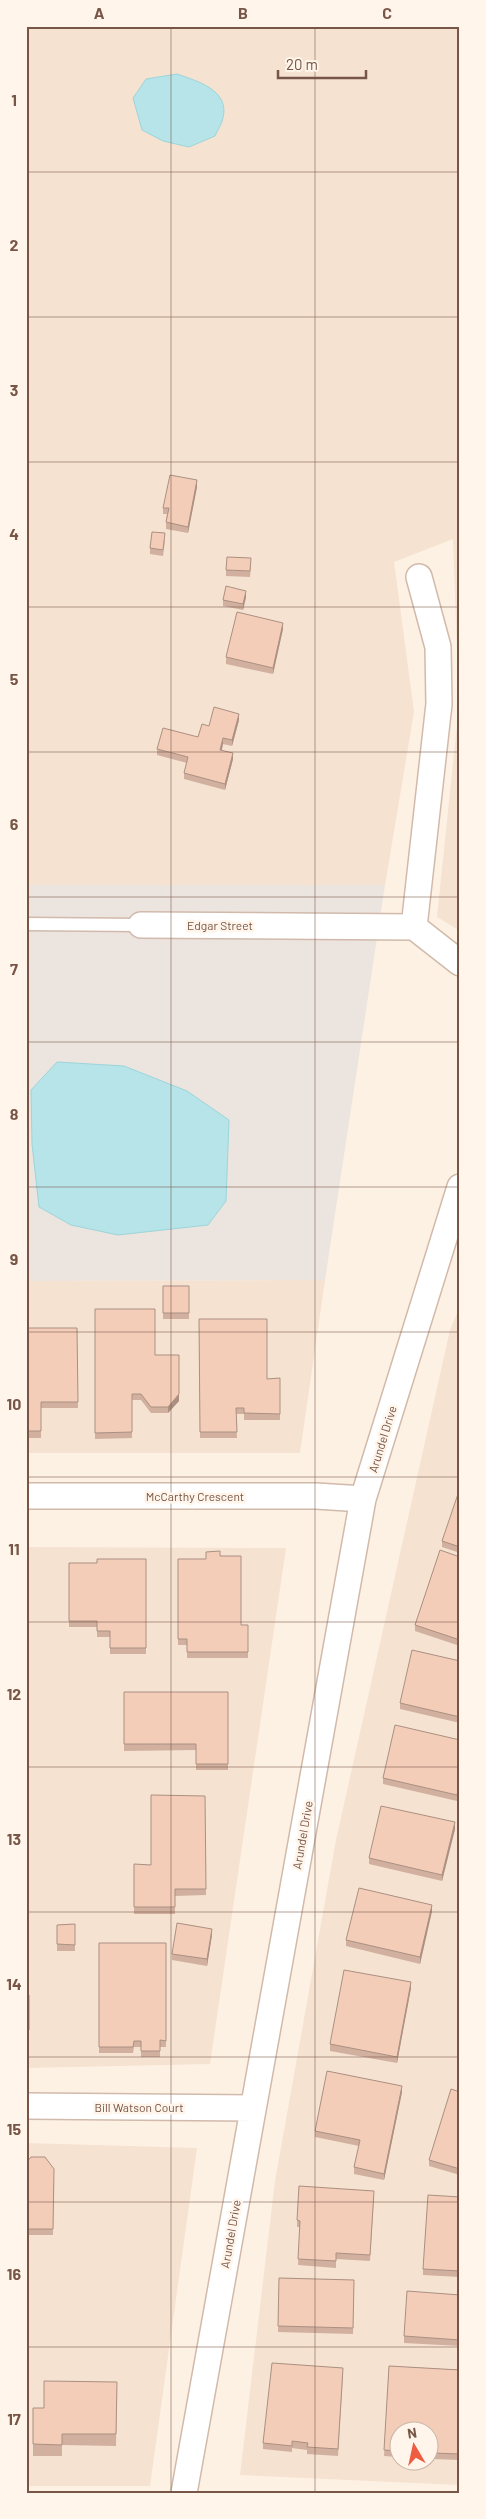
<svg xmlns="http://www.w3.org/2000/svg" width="486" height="2519" font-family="Barlow,sans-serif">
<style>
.residential{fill:#f5e2d1;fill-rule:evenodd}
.industrial{fill:#ece4de}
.water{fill:#b6e4e8;stroke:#9cd5da}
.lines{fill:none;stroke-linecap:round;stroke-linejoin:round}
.service-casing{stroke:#d1baab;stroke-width:15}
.minor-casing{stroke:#d1baab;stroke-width:28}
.service{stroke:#fff;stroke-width:12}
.minor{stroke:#fff;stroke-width:25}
.wall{fill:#d2b09f}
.shaded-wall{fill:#ab9082}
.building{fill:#f4cdb9;stroke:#ab9082}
.grid{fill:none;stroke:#775547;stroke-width:1;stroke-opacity:0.55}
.labels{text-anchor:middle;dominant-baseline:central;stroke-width:5;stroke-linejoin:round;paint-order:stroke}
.street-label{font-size:12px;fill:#775547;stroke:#fff5ea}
.neatline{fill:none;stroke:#775547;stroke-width:2}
.grid-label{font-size:16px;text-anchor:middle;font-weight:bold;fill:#775547}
</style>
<rect width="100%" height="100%" fill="#fdf1e3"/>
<path class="residential" d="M26 26H460V931L437 917 459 706 453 539 394 562 414 712 385 885H26Z
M325 1280 300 1453H26V1281Z
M460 1306V2485L240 2475 275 2181 336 1840 450 1330ZM398 2432H428V2462H398Z
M26 1547 286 1548 210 2064 26 2068Z
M26 2143 197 2148 150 2486H26Z"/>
<path class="industrial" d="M26 885H385L325 1280 26 1281Z"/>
<path class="water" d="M177 74C197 81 230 90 223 118 222 124 217 131 215 136L189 147 163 141 142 130 133 98 146 79Z
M57 1062 124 1066 187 1091 229 1120 226 1201 208 1225 118 1235 71 1225 39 1207 32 1144 31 1090Z"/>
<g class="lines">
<defs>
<path id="service" d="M26 924 141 925"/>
<path id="minor" d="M141 925 414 927 460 963
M414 927 439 704 438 647 419 577
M26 1496H316L363 1499
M26 2106 253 2108
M184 2493 363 1499 460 1187"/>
</defs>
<use href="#service" class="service-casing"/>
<use href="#minor" class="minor-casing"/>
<use href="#service" class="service"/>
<use href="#minor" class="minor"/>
</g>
<path class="wall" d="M197 487 188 533 166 529V522L167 514H163V508Z
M165 540 163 556 150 554V548Z
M251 565 250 577 226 576V570Z
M246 597 243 610 223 606V600Z
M283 629 273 674 226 664V657Z
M239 720 232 746 223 744 222 750 233 759 225 790 184 779V773L187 763 157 755V749L198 737 209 726Z
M163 1286H189V1319H163Z
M95 1309 155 1355H179V1401L168 1413H151L141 1400H132V1438L95 1439Z
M199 1319 267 1379 280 1378V1420H244V1414H236L237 1438H200Z
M26 1328H77L78 1408H41V1438H26Z
M460 1492V1553L442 1547V1541Z
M220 1556 241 1625H248V1658H187V1645H178V1559H206Z
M460 1557V1646L415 1631V1625Z
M146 1559V1654H110V1637H97V1627H69V1563H97Z
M460 1661V1723L400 1709V1703Z
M124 1692H228V1770H196V1750L124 1751Z
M460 1740V1787L457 1801 383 1784V1778Z
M205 1796 206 1895 175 1896V1914H134V1864L151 1865Z
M455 1829 442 1881 369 1864V1858Z
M432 1911 420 1964 346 1946V1940Z
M75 1924V1951H57V1925Z
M212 1935 207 1966 172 1960V1954Z
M99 1943H166V2047H160V2057H141V2047H134L133 2053H99Z
M411 1988 397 2063 330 2051V2044Z
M26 1995H29V2036H26Z
M402 2092 384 2180 354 2174V2167L359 2146 315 2137V2131Z
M460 2092V2175L429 2166V2160Z
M26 2163 54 2169 53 2235H26Z
M374 2197 370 2261 336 2259V2268L298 2265 300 2227H297V2220Z
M460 2197V2277L423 2275V2269Z
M279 2278 354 2280 353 2334 278 2332Z
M460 2295V2346L404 2343V2336Z
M389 2366 460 2370V2460L433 2459V2453H428V2432H398V2457L384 2456Z
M343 2375 338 2456 307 2454V2450L292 2448V2452L263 2449V2443Z
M117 2382 116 2446 62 2445V2456H33V2408H44Z"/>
<path class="shaded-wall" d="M197 480V487L188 533V527Z
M246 591V597L243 610V604Z
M283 623V629L273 674V668Z
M239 714V720L232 746V740Z
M223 738V744L220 756V750Z
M233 753V759L225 790V784Z
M179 1394V1401L168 1413V1407Z
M460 1781V1787L457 1801V1795Z
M455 1822V1829L442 1881V1875Z
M432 1905V1911L420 1964V1957Z
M212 1929V1935L207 1966V1959Z
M411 1982V1988L397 2063V2057Z
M402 2086V2092L384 2180V2174Z"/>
<path class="building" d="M170 475 197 480 188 527 166 522 169 508H163Z
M152 532 165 533 163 550 150 548Z
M227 557 251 558 250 571 226 570Z
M226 586 246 591 243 604 223 600Z
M237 612 283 623 273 668 226 657Z
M214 707 239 714 232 740 223 738 220 750 233 753 225 784 184 773 188 757 157 749 163 728 198 737 202 724 209 726Z
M163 1286H189V1313H163Z
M95 1309H155V1355H179V1394L168 1407H151L141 1394H132V1432L95 1433Z
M199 1319H267V1379L280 1378V1414L244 1413V1408H236L237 1432H200Z
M26 1328H77L78 1402H41V1431H26Z
M459 1491 460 1492V1547L442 1541Z
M440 1550 460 1557V1640L415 1625Z
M220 1551V1556H241V1625H248V1652H187V1639H178V1559H206V1552Z
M97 1559H146V1648H110V1631H97V1621H69V1563H97Z
M412 1650 460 1661V1717L400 1703Z
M124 1692H228V1764H196V1744H124Z
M395 1725 460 1740V1781L457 1795 383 1778Z
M151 1795 205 1796 206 1889H175V1907H134V1864L151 1865Z
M381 1806 455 1822 442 1875 369 1858Z
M359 1888 432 1905 420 1957 346 1940Z
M177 1923 212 1929 207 1959 172 1954Z
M75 1924V1945L57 1944V1925Z
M99 1943H166V2041L160 2040V2051H141V2041H134L133 2047H99Z
M344 1970 411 1982 397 2057 330 2044Z
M26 1995H29V2030H26Z
M327 2071 402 2086 384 2174 354 2167 360 2140 315 2131Z
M451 2089 460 2092V2169L429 2160Z
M31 2157H45L54 2169 53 2229H26V2163Z
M299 2186 374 2191 370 2255 336 2253V2261L298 2259 300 2221 297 2220Z
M428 2195 460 2197V2271L423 2269Z
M279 2278 354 2280 353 2328 278 2326Z
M407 2291 460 2295V2340L404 2336Z
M272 2363 343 2368 338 2449 307 2447 308 2443 292 2441V2446L263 2443Z
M389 2366 460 2370V2454L433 2453V2447H428V2432H398V2451L384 2450Z
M44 2381 117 2382 116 2434H62V2445L33 2444V2408H44Z"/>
<path class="grid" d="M171 26V2493M315 26V2493M26 172H460M26 317H460M26 462H460M26 607H460M26 752H460M26 897H460M26 1042H460M26 1187H460M26 1332H460M26 1477H460M26 1622H460M26 1767H460M26 1912H460M26 2057H460M26 2202H460M26 2347H460"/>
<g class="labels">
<g class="street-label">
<text x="220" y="925">Edgar Street</text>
<text transform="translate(382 1439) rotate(-73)">Arundel Drive</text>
<text x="195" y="1496">McCarthy Crescent</text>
<text transform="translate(302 1835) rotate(-80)">Arundel Drive</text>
<text x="139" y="2107">Bill Watson Court</text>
<text transform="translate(230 2234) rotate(-80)">Arundel Drive</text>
</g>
</g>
<rect width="486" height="2519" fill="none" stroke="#fff5ea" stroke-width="55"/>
<g transform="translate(414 2446) rotate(351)"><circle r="24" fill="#fff5ea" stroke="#c9b5a9"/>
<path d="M0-4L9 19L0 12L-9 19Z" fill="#ee5c41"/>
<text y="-8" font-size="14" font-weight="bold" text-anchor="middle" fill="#775547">N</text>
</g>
<path d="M278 70v8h88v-8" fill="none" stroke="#775547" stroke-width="2.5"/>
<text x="286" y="70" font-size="15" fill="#775547" stroke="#fff5ea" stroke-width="4" paint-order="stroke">20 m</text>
<rect x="28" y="28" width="430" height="2464" class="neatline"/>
<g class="grid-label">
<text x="99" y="19">A</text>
<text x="243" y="19">B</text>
<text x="387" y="19">C</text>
<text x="14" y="106">1</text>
<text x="14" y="251">2</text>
<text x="14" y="396">3</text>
<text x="14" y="540">4</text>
<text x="14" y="685">5</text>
<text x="14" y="830">6</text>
<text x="14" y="975">7</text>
<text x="14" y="1120">8</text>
<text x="14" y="1265">9</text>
<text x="14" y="1410">10</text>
<text x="14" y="1555">11</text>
<text x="14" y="1700">12</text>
<text x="14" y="1845">13</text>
<text x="14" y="1990">14</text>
<text x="14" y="2135">15</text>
<text x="14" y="2280">16</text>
<text x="14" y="2425">17</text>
</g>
</svg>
